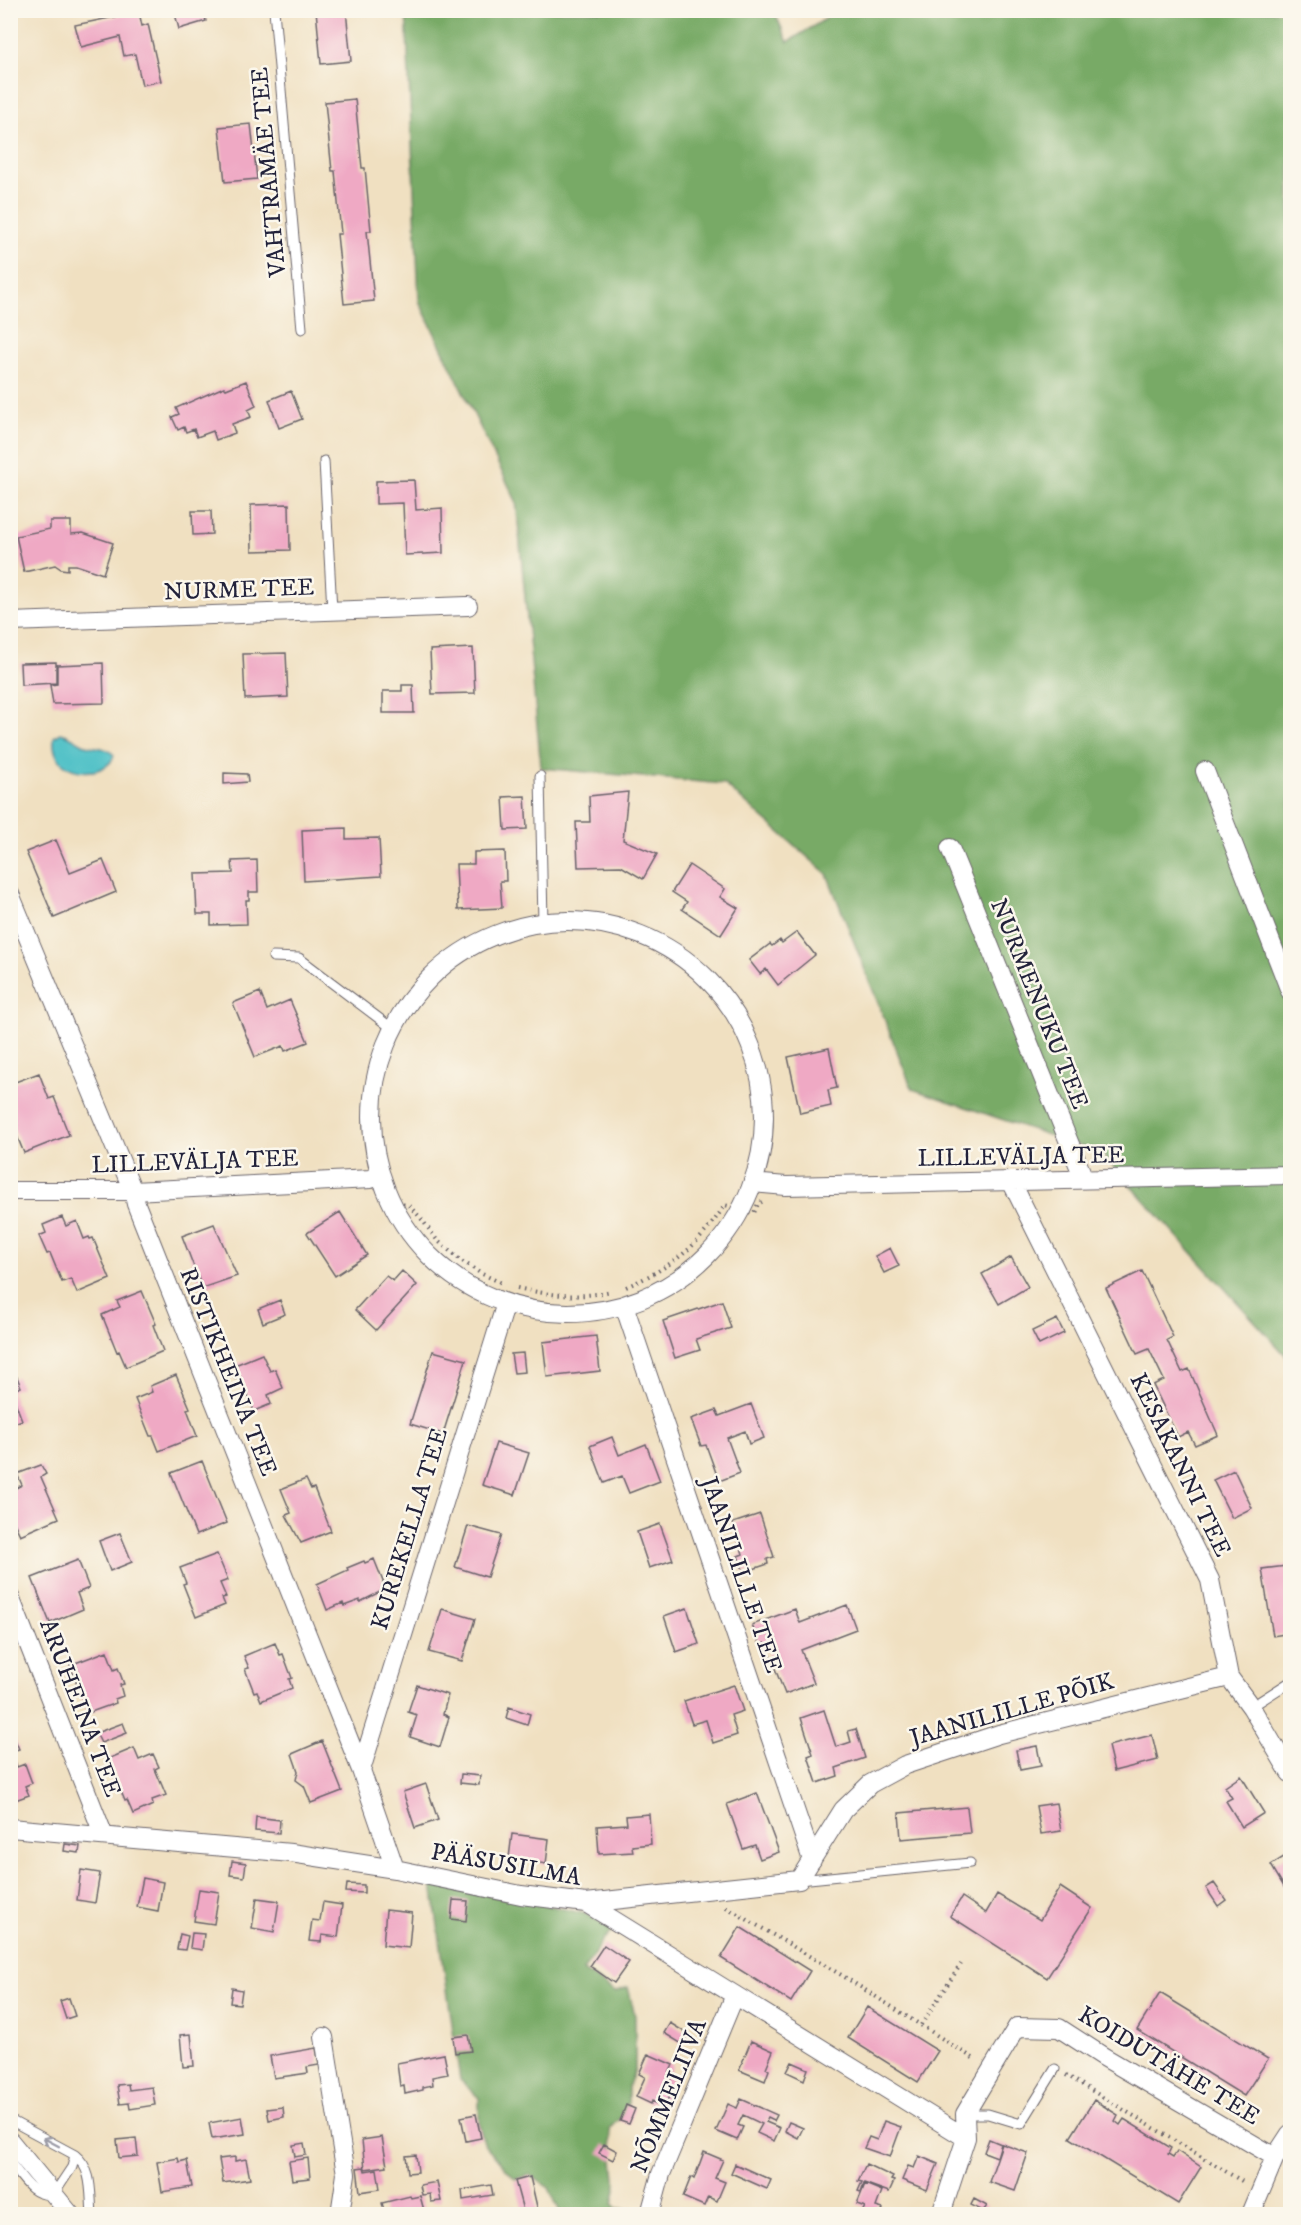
<svg xmlns="http://www.w3.org/2000/svg" width="1301" height="2225" font-family="'IM FELL DW Pica',serif">
<style>
.forest{fill:#78aa66;stroke:#4d6650;stroke-width:1.5}
.water{fill:#54c2c8;stroke:#3b7282;stroke-width:1.5}
.building{fill:#efa9c4}
.lines{fill:none;stroke-linecap:round;stroke-linejoin:round}
.lane-casing{stroke:#6a646a;stroke-width:11}
.street-casing{stroke:#6a646a;stroke-width:20}
.path{stroke:#6a646a;stroke-width:4;stroke-dasharray:1.5 4.5;stroke-linecap:butt}
.lane{stroke:#fff;stroke-width:9}
.street{stroke:#fff;stroke-width:18}
.oneway{stroke:#9c9ca7}
.labels{text-anchor:middle;dominant-baseline:central;stroke-width:5;stroke-linejoin:round;paint-order:stroke}
.street-label{font-size:24px;fill:#22223b;stroke:#fbf7ec}
</style>
<rect width="100%" height="100%" fill="#fbf7ec"/>
<filter id="ink" filterUnits="userSpaceOnUse"><feTurbulence type="fractalNoise" baseFrequency=".0167" numOctaves="2"/><feDisplacementMap in="SourceGraphic" scale="12" xChannelSelector="R" yChannelSelector="G"/><feConvolveMatrix kernelMatrix="1 2 1 2 8 2 1 2 1" color-interpolation-filters="sRGB"/></filter>
<filter id="wash" filterUnits="userSpaceOnUse"><feTurbulence type="fractalNoise" baseFrequency=".008" numOctaves="4" result="noise"/><feDisplacementMap in="SourceGraphic" scale="24" xChannelSelector="R" yChannelSelector="G"/><feGaussianBlur stdDeviation="1.35" result="paint"/><feColorMatrix in="noise" values="0 0 0 0 0 0 0 0 0 0 0 0 0 0 0 0 0 1.4 0 .05"/><feComposite in="paint" operator="in"/></filter>
<g filter="url(#wash)">
<rect width="100%" height="100%" fill="#f0e0c1"/>
<path class="forest" d="M406 11H774L788 42 838 11H1290V1360L1101 1153 912 1089 827 874 724 784 541 768 516 501 419 301Z
M432 1884 520 1899 586 1914 613 1930 602 1942 583 1971 615 1992 628 1987 635 2016V2070L628 2087V2111L610 2129 616 2189 613 2204 616 2208 653 2212 652 2214H561L549 2188 530 2175 515 2179 485 2146 479 2125V2098L460 2080Z"/>
<path class="water" d="M61 733C70 735 75 740 83 744 94 749 105 745 114 755 109 779 49 780 54 737Z"/>
<g id="blocks">
<path class="building" d="M174 10H203L206 21 179 29Z
M316 10H346L351 61 321 64Z
M139 12 142 26 148 24 161 81 142 85 135 54 124 56 120 37 81 47 75 25Z
M355 99 362 168H365L371 231H367L374 301 344 304 337 234H341L335 171H332L325 102Z
M251 124 257 179 225 182 219 127Z
M246 381 256 406 248 410 251 417 232 424 235 433 216 440 213 431 197 437 194 429 186 432 184 427 178 430 172 417 179 414 176 408 224 387 226 389Z
M291 391 302 419 279 428 269 400Z
M414 480 416 510 442 508 443 553 405 555 403 503 376 504V481Z
M289 504 290 550 252 551 251 505Z
M192 511H211L212 534 193 535Z
M50 521H71V534L83 533 113 543 103 574 76 565H68V570L61 569 55 565 24 572 16 536 50 529Z
M473 648 475 693 432 694 430 650Z
M286 653 288 697 245 699 243 654Z
M56 662V683L21 685 20 663Z
M103 663 104 703 53 704 50 685 57 684V665Z
M402 685H413L414 713H383V691H402Z
M224 773 247 774 248 782 224 784Z
M628 792 623 840 657 854 643 879 621 866 578 867 576 822H590L589 796Z
M525 796 527 829 505 830 503 797Z
M346 828V839L379 838 381 876 304 881 302 830Z
M56 840 70 873 103 860 116 892 54 918 26 852Z
M505 851 506 881H500L502 908 458 910 456 864H474V852Z
M257 860 258 892H249V900H246L247 924 211 925V914H197L195 874 233 873 232 861Z
M689 865 725 889 720 897 738 908 721 935 682 909 687 902 672 892Z
M797 932 815 955 778 985 766 969 760 974 749 960 770 944 772 946 780 940 782 943Z
M260 992 267 1010 290 1000 308 1042 285 1051 283 1046 255 1057 233 1003Z
M829 1048 837 1088 828 1090 831 1106 800 1113 788 1057Z
M39 1073 49 1099 54 1097 69 1135 24 1153 10 1119V1108L14 1106 10 1098V1084Z
M340 1212 367 1255 335 1276 307 1233Z
M62 1217 66 1226 77 1221 84 1239 89 1237 90 1239 93 1238 110 1279 77 1293 71 1279 62 1282 50 1253 47 1254 39 1236 46 1233 43 1225Z
M214 1224 237 1276 202 1288 182 1236Z
M890 1248 899 1266 884 1273 875 1256Z
M1011 1257 1028 1287 999 1304 982 1274Z
M402 1271 417 1285 376 1330 355 1310 386 1276 393 1281Z
M1142 1271 1173 1337 1167 1340 1182 1372 1189 1369 1218 1435 1195 1445 1188 1432 1178 1437 1153 1385 1164 1380 1149 1349 1137 1354 1106 1288Z
M142 1291 156 1324 153 1325 163 1351 126 1367 119 1351 117 1352 102 1315 120 1307 117 1301Z
M280 1300 285 1314 263 1323 258 1309Z
M722 1301 731 1328 696 1339 700 1350 675 1358 663 1321Z
M1057 1319 1064 1333 1039 1345 1032 1331Z
M596 1336 600 1371 547 1377 543 1342Z
M433 1351 466 1360 443 1434 410 1424Z
M523 1353 525 1372 514 1373 511 1354Z
M262 1354 270 1371 275 1369 283 1388 268 1395 271 1404 254 1411 240 1376 235 1379 230 1367Z
M176 1375 190 1408 187 1409 197 1436 159 1451 153 1436H150L135 1399 152 1392 150 1386Z
M17 1377 21 1387 11 1391 22 1420 10 1425V1380Z
M751 1404 764 1438 749 1444 745 1431 727 1438 740 1473 719 1481 706 1445 701 1446 691 1419 716 1410 719 1416Z
M612 1437 619 1455 646 1444 660 1481 629 1493 622 1476 604 1483 590 1446Z
M496 1443 529 1453 515 1495 482 1485Z
M202 1461 227 1523 196 1535 171 1473Z
M41 1465 46 1474 41 1477 59 1518 20 1535 10 1514V1491L22 1485 17 1474Z
M1234 1470 1252 1508 1232 1518 1213 1480Z
M306 1479 311 1489 314 1488 331 1531 301 1543 286 1515 291 1513 281 1489Z
M760 1514 774 1557 767 1559 768 1564 744 1572 738 1556 743 1554 733 1523Z
M660 1524 673 1560 649 1568 637 1532Z
M468 1526 501 1535 487 1577 455 1567Z
M120 1533 132 1562 110 1571 99 1541Z
M217 1554 228 1580 220 1583 226 1597 222 1598 225 1605 196 1617 183 1584 186 1583 180 1568Z
M374 1559 386 1589 360 1602V1600L344 1606 343 1603 327 1610 317 1584 348 1570 347 1568 364 1561 365 1563Z
M78 1560 89 1588 77 1593 83 1609 50 1623 32 1578Z
M1286 1566 1290 1593V1633L1273 1636 1262 1569Z
M847 1605 856 1629 801 1650 814 1683 785 1694 765 1643 760 1645 752 1625 795 1609 800 1623Z
M687 1608 699 1644 676 1652 664 1616Z
M442 1609 475 1619 462 1661 429 1652Z
M275 1643 280 1655 283 1654 292 1678 289 1679 292 1688 261 1701 257 1691 254 1692 245 1669 249 1668 244 1656Z
M107 1651 114 1670 118 1668 124 1684 120 1685 123 1696 115 1699 116 1703 88 1713 70 1665Z
M417 1685 448 1695 443 1714 449 1717 440 1747 410 1737 417 1715 408 1712Z
M734 1685 743 1711 731 1715 737 1735 713 1743 706 1720 692 1724 684 1701Z
M509 1707 530 1714 527 1725 506 1718Z
M824 1710 836 1747 851 1742 848 1731 856 1729 865 1758 836 1768 838 1776 817 1783 808 1756 813 1754 801 1718Z
M123 1723 127 1733 101 1743 96 1733Z
M10 1728 19 1749 10 1752Z
M1152 1735 1158 1760 1114 1771 1108 1746Z
M322 1741 342 1791 311 1803 304 1786 296 1780 298 1771 292 1754Z
M1037 1746 1041 1766 1020 1770 1016 1750Z
M134 1748 139 1760 153 1754 159 1767 155 1769 166 1795 152 1800 153 1805 133 1814 127 1800 125 1801 108 1759Z
M14 1758 17 1767 25 1764 32 1783 25 1786 29 1795 10 1802V1759Z
M461 1774 480 1776 479 1785 460 1783Z
M1241 1776 1264 1813 1242 1827 1226 1801 1232 1798 1225 1787Z
M426 1784 438 1820 415 1828 403 1792Z
M757 1793 779 1852 760 1859 755 1845 743 1849 727 1804Z
M1056 1803 1061 1831 1041 1834 1036 1806Z
M967 1807 970 1833 901 1839 899 1813Z
M649 1814 651 1844 632 1846 633 1852 599 1854 597 1826 627 1824 626 1816Z
M256 1817 280 1820 279 1833 255 1831Z
M512 1834 549 1839 546 1864 509 1858Z
M65 1844 80 1846 79 1853 64 1851Z
M1290 1853V1897L1271 1865Z
M232 1861 246 1863 244 1877 230 1875Z
M81 1870 100 1873 95 1903 77 1900Z
M143 1878 163 1882 158 1911 137 1907Z
M1214 1883 1226 1900 1218 1906 1206 1888Z
M347 1884 364 1885V1893L346 1892Z
M1060 1887 1092 1908 1047 1978 950 1916 962 1897 986 1913 997 1894 1040 1920Z
M199 1889 219 1892 214 1924 194 1921Z
M257 1898 279 1901 274 1932 252 1928Z
M453 1900 468 1901 466 1921 451 1919Z
M323 1902 342 1905 338 1937 322 1935 321 1942 309 1941 312 1920 320 1921Z
M386 1910 412 1913 409 1948 383 1945Z
M740 1927 810 1971 791 2002 721 1958Z
M192 1933 204 1934 202 1950 190 1948Z
M180 1934 188 1936 185 1950 177 1949Z
M604 1945 629 1962 614 1983 590 1966Z
M232 1988 242 1990 240 2004 230 2003Z
M1160 1993 1268 2059 1244 2096 1137 2030Z
M69 1998 75 2016 66 2019 60 2001Z
M867 2007 938 2051 918 2082 848 2038Z
M670 2023 688 2034 682 2044 664 2033Z
M191 2034 194 2066 183 2067 180 2035Z
M468 2035 471 2051 455 2053 453 2037Z
M751 2041 773 2051 766 2068 769 2070 765 2081 739 2070Z
M316 2048 319 2065 307 2067 308 2073 274 2078 270 2056Z
M444 2054 448 2074 432 2077 433 2085 423 2087V2090L405 2094 404 2085 400 2086 397 2063Z
M648 2054 673 2065 668 2076 672 2078 667 2088 672 2090 664 2107 652 2101 651 2104 636 2097 645 2077 639 2074Z
M792 2062 808 2069 804 2080 787 2072Z
M128 2084 129 2090 152 2087 155 2105 130 2109 129 2103 120 2104 117 2085Z
M741 2099 777 2115 774 2121 768 2118 766 2122 780 2128 774 2141 757 2133 762 2124 743 2115 738 2125 743 2127 737 2140 716 2131 728 2104 737 2108Z
M1094 2100 1118 2115 1115 2121 1120 2125 1124 2119 1171 2148 1168 2154 1173 2157 1177 2151 1201 2167 1178 2204 1070 2138Z
M626 2105 635 2109 629 2124 620 2121Z
M283 2107 284 2117 269 2120 267 2109Z
M476 2114 481 2138 466 2141 461 2117Z
M242 2117 245 2134 212 2139 209 2123Z
M884 2121 901 2127 890 2157 864 2148 869 2137 877 2140Z
M789 2122 803 2128 798 2138 785 2131Z
M382 2137 387 2166 365 2169 362 2140Z
M136 2138 138 2156 119 2158 117 2140Z
M989 2139 1001 2144 997 2157 984 2152Z
M304 2143 306 2155 295 2157 293 2145Z
M604 2144 617 2151 613 2160 599 2153Z
M1002 2144 1028 2153 1015 2191 989 2182Z
M704 2152 723 2160 715 2178 725 2182 717 2201 708 2197 704 2206 683 2197 691 2177 694 2179Z
M416 2155 418 2172 408 2173 406 2156Z
M919 2156 938 2164 927 2190 902 2180 908 2166 914 2168Z
M235 2157V2161L246 2159 250 2179 223 2183 219 2159Z
M178 2158 179 2162 187 2160 192 2187 162 2192 157 2162Z
M308 2158 310 2178 292 2180 289 2161Z
M735 2164 771 2180 767 2189 731 2173Z
M866 2164 893 2177 891 2180 894 2181 889 2192 864 2183 861 2192 858 2191 862 2182 858 2181Z
M364 2167 365 2171 377 2169 380 2189 360 2192 357 2168Z
M530 2177 538 2211 524 2214 515 2181Z
M437 2182 441 2201 431 2202 430 2194 422 2195 420 2185Z
M865 2184 882 2191 876 2207 883 2209 881 2214 862 2212 865 2207 857 2204Z
M491 2185 493 2195 463 2200 462 2190Z
M410 2196 411 2198 420 2196 425 2214H385L382 2203Z
M974 2199 987 2206 983 2211 971 2205Z"/>
</g>
</g>
<g filter="url(#ink)">
<use href="#blocks" fill-opacity="0" stroke="#6a646a" stroke-width="1.5"/>
<g class="lines">
<defs>
<path id="lane" d="M274 10 302 329
M324 461 332 610
M540 776 543 923
M273 957 299 958 393 1029
M1251 1707 1290 1682
M799 1880 970 1863
M965 2114H988L1021 2124 1055 2069
M10 2120 75 2155 72 2167 54 2194C32 2198 22 2177 10 2162
M75 2155C93 2169 90 2193 92 2214"/>
<path id="street" d="M10 622 468 606
M1205 771 1290 991
M950 848 1084 1179
M10 894 133 1191 136 1204 361 1770 395 1869
M372 1117a196 196 0 1 1 392 0a196 196 0 1 1-392 0Z
M1011 1181 1210 1580 1229 1677 1251 1707 1290 1773
M753 1183 786 1186 1290 1175
M10 1191H133L371 1179 380 1174
M624 1305 812 1860
M10 1597 104 1836
M361 1770 506 1303
M10 1828 291 1853 395 1869 521 1895 586 1903 966 2138
M586 1903 799 1880 843 1810 870 1784 905 1765 999 1734 1229 1677
M324 2037 346 2174 340 2214
M10 2141 70 2214
M650 2214 661 2174 735 1995
M941 2214 966 2138 965 2114 1017 2027 1059 2028 1104 2057 1275 2157
M1251 2214 1275 2157 1290 2134"/>
</defs>
<use href="#lane" class="lane-casing"/>
<use href="#street" class="street-casing"/>
<path class="path" d="M391 1203 408 1205 420 1217 437 1240 459 1259 480 1273 504 1284
M626 1287C673 1266 697 1248 725 1205L754 1213 758 1204 762 1202
M517 1288C549 1295 579 1299 611 1291
M726 1907 843 1976 976 2060
M921 2025 961 1964
M1066 2075 1245 2183"/>
<use href="#lane" class="lane"/>
<use href="#street" class="street"/>
</g>
<defs><path id="oneway-shaft" d="M-6 0H5M1.5-3L5.5 0L1.5 3" fill="none" stroke-width="1.6" stroke-linecap="round" stroke-linejoin="round" transform="scale(1.5)"/></defs>
<use class="oneway" href="#oneway-shaft" transform="translate(51 2142) rotate(-152)"/>
</g>
<g class="labels">
<g class="street-label">
<text transform="translate(269 172) rotate(-95)">VAHTRAMÄE TEE</text>
<text transform="translate(239 590) rotate(-2)">NURME TEE</text>
<text transform="translate(1039 1004) rotate(68)">NURMENUKU TEE</text>
<text transform="translate(1021 1157) rotate(-1)">LILLEVÄLJA TEE</text>
<text transform="translate(195 1162) rotate(-2)">LILLEVÄLJA TEE</text>
<text transform="translate(228 1372) rotate(68)">RISTIKHEINA TEE</text>
<text transform="translate(1180 1465) rotate(64)">KESAKANNI TEE</text>
<text transform="translate(410 1529) rotate(-73)">KUREKELLA TEE</text>
<text transform="translate(741 1575) rotate(71)">JAANILILLE TEE</text>
<text transform="translate(80 1708) rotate(69)">ARUHEINA TEE</text>
<text transform="translate(1012 1710) rotate(-16)">JAANILILLE PÕIK</text>
<text transform="translate(506 1865) rotate(10)">PÄÄSUSILMA</text>
<text transform="translate(1169 2066) rotate(31)">KOIDUTÄHE TEE</text>
<text transform="translate(669 2096) rotate(-68)">NÕMMELIIVA</text>
</g>
</g>
<rect width="1301" height="2225" fill="none" stroke="#fbf7ec" stroke-width="36"/>
</svg>
